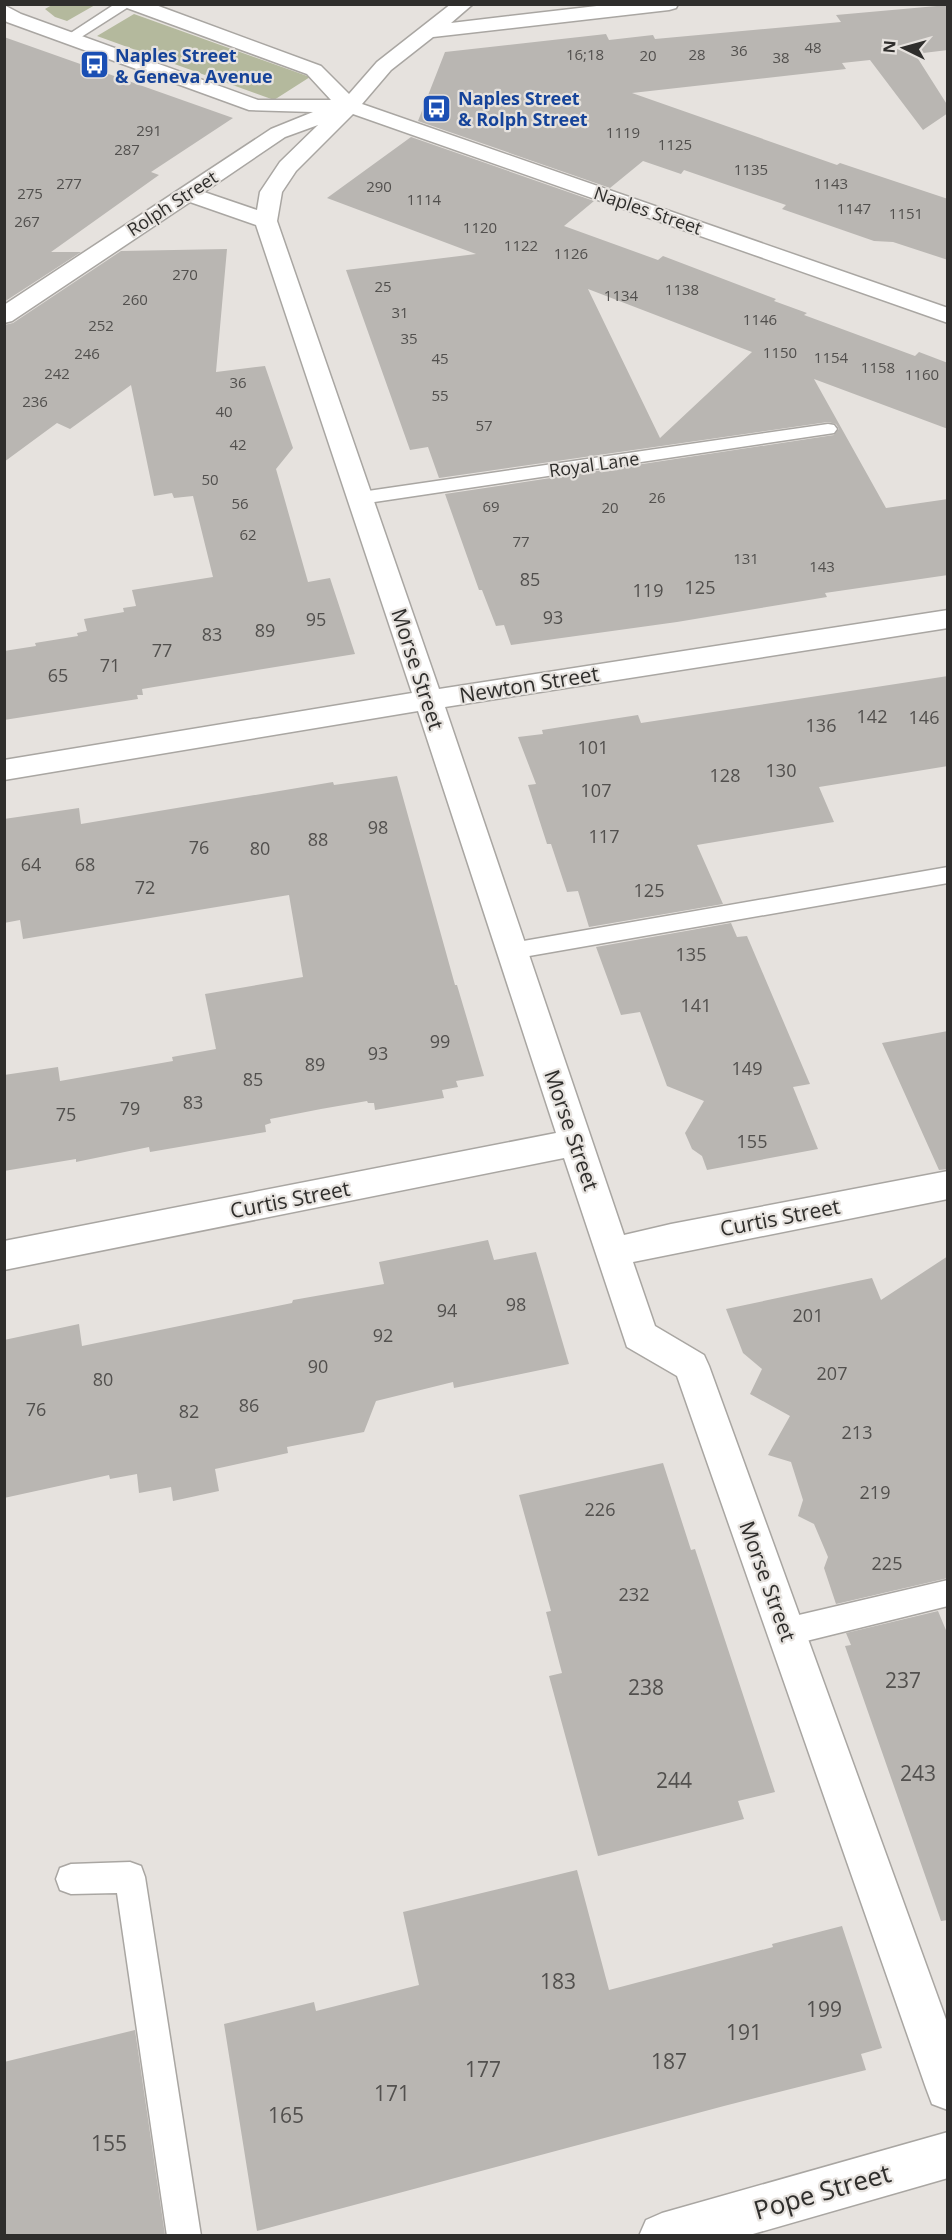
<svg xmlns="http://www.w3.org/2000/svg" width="952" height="2240" font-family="'Open Sans',sans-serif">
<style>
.green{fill:#b4b99d}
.building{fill:#b9b6b2;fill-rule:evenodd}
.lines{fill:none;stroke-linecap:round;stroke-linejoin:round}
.lane-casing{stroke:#a9a6a2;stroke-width:3}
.street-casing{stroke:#a9a6a2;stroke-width:3}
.lane{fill:#fff;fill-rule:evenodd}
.street{fill:#fff;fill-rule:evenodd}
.labels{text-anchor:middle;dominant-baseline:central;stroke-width:4.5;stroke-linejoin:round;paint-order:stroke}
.far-number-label{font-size:15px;fill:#52504e}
.far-transit-label{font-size:18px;font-weight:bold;fill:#164399;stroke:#e6e2de;text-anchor:start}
.far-street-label{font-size:18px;fill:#2f2e2c;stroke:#e6e2de}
.number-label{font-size:18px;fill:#52504e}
.street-label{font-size:21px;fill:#2f2e2c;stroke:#e6e2de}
.near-number-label{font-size:21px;fill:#52504e}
.near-street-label{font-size:26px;fill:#2f2e2c;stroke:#e6e2de}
</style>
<rect width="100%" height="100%" fill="#e6e2de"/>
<path class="green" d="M52 5V4L95 5 67 21 55 17 45 9Z
M134 14 310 77 274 100 97 36Z"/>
<path class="building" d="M948 5V50L915 54 948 106V113L923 130 870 60 842 63 846 69 632 93 837 165 840 163 948 199V260L893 242 874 241 782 209 786 205 684 170 681 174 643 161 610 188 418 121 445 52 606 34 609 40 653 35 655 39 841 22 836 15Z
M4 37 233 118 151 172 159 175 51 252H81L4 302Z
M411 137 594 201 564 226 658 260 663 256 776 299 774 301 807 313 804 315 915 356 919 352 948 363V429L814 379 886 508 948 499V575L825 593 827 597 677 622 511 645 504 625 496 626 482 590H479L445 494 834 435 839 429 836 424 828 422 439 478 428 447 410 450 346 270 476 254 327 198ZM588 289 752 352 660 438Z
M227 249 216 372 265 366 293 448 276 469 308 582 330 578 355 654 142 689 143 695H137L138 699 4 720V651L36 646 35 643 78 636 77 633 87 631 84 619 124 612 123 608 136 606 132 590 213 577 193 496 174 498 172 493 154 496 131 385 70 429 57 423 4 462V325L13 323 121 251Z
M948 676V766L819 787 834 822 697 845 723 904 589 927 578 891 567 892 551 844H547L528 785 536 784 518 737 543 734 542 730 638 715 641 723Z
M397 776 455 985H457L484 1076 456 1081 458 1087 442 1090 444 1098 375 1110 374 1103H368L367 1101 321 1109 270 1119 271 1123 265 1125 266 1132 150 1152 149 1147 76 1162V1159L4 1171V1075L58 1067 60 1081 173 1061 172 1057 216 1049 205 994 303 977 289 895 23 939 20 920 4 923V819L79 808 81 824 333 782 334 785Z
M731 923 737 937 747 936 810 1084 793 1087 818 1149 707 1170 702 1156 692 1149 685 1133 704 1101 667 1086 640 1012 621 1015 596 947Z
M948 1031V1169L939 1170 882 1043Z
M488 1240 494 1260 536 1252 569 1364 454 1388 453 1382 376 1401 364 1432 287 1447 288 1453 215 1469 219 1491 173 1501 171 1487 139 1493 137 1474 110 1479 109 1475 4 1498V1340L79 1324 82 1346 292 1303 293 1300 384 1284 379 1262Z
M948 1256V1578L836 1604 824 1568 828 1557 814 1524 798 1516 803 1500 791 1462 768 1455 790 1416 750 1394 762 1369 743 1353 726 1309 872 1278 881 1300Z
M663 1463 691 1550 695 1549 775 1792 738 1801 744 1819 598 1856 549 1676 562 1673 546 1612 551 1611 519 1495Z
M938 1611 948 1635V1920L941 1921 845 1646 851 1645 846 1633Z
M577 1870 609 1990 773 1947 772 1944 842 1926 882 2048 861 2054 866 2070 724 2106 257 2231 224 2024 314 2002 316 2011 419 1985 403 1912Z
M135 2030 165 2235H4V2062Z"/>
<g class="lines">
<defs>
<path id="lane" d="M115 4H133L75 41 70 42 63 38Z
M828 424 834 425 837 429 834 433 361 504 354 502 352 498 354 494 361 492Z
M948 867V883L512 959 504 957 501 951 504 945 512 943Z
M948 1580V1606L786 1646 776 1642 772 1632 776 1622 786 1618Z
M130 1862 141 1866 145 1877 201 2236H167L117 1893 71 1894 60 1890 56 1879 60 1868 71 1864Z"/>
<path id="street" d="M125 4H153L321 66 349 94 377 62 451 4H473L451 23 614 4H678L676 8 669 10 433 37 391 70 362 104 948 308V323L353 114 296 171 282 192 277 221 439 689 948 610V628L445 707 624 1235 671 1224 948 1171V1199L633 1262 655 1326 704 1355 709 1366 948 2025V2110L932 2104 926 2088 677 1376 627 1347 564 1158 4 1270V1241L556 1133 418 711 4 780V760L412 693 256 225 190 202 12 321 4 323V305L271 129 313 112 249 110 7 22 4 20V5L21 14 258 100H331L307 74 127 8ZM318 125 280 162 260 192 257 210 204 192 285 137Z
M948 2132V2178L746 2236H639L646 2220 662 2213Z"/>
</defs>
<use href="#lane" class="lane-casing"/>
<use href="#street" class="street-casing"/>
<use href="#lane" class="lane"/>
<use href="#street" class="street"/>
</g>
<defs>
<symbol id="bus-square" viewBox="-11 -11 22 22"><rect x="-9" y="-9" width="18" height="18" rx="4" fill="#1a4fb4" stroke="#e6e2de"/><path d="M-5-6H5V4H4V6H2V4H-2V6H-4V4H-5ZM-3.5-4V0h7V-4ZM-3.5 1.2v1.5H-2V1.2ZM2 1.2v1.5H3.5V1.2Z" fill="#fff"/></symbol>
</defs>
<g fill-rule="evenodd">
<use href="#bus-square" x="78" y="48" width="33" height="33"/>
<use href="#bus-square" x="420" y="92" width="33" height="33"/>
</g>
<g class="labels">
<g class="far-number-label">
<text x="813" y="47">48</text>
<text x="739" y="50">36</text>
<text x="585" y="54">16;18</text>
<text x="697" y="54">28</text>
<text x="648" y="55">20</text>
<text x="781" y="57">38</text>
<text x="149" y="130">291</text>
<text x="623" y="132">1119</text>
<text x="675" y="144">1125</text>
<text x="127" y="149">287</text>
<text x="751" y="169">1135</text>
<text x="69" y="183">277</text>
<text x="831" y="183">1143</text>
<text x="379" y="186">290</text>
<text x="30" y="193">275</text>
<text x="424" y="199">1114</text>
<text x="854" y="208">1147</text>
<text x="906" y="213">1151</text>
<text x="27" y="221">267</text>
<text x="480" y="227">1120</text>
<text x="521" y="245">1122</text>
<text x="571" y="253">1126</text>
<text x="185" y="274">270</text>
<text x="383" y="286">25</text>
<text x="682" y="289">1138</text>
<text x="621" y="295">1134</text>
<text x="135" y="299">260</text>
<text x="400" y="312">31</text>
<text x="760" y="319">1146</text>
<text x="101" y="325">252</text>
<text x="409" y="338">35</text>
<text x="780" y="352">1150</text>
<text x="87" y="353">246</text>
<text x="831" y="357">1154</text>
<text x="440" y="358">45</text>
<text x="878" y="367">1158</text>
<text x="57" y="373">242</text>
<text x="922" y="374">1160</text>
<text x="238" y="382">36</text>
<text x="440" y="395">55</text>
<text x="35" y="401">236</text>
<text x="224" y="411">40</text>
<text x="484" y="425">57</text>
<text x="238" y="444">42</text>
<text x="210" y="479">50</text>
<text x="657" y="497">26</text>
<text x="240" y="503">56</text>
<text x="491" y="506">69</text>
<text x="610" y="507">20</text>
<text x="248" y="534">62</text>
<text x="521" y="541">77</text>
<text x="746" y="558">131</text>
<text x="822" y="566">143</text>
</g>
<g class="far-transit-label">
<text x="115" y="55">Naples Street<tspan x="115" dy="21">&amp; Geneva Avenue</tspan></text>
<text x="458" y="98">Naples Street<tspan x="458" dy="21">&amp; Rolph Street</tspan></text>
</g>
<g class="far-street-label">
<text transform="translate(172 203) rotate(-33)">Rolph Street</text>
<text transform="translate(648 210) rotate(19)">Naples Street</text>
<text transform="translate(594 464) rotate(-8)">Royal Lane</text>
</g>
<g class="number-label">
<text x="530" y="579">85</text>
<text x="700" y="587">125</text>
<text x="648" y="590">119</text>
<text x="553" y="617">93</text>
<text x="316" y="619">95</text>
<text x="265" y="630">89</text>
<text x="212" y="634">83</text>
<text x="162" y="650">77</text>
<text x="110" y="665">71</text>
<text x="58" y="675">65</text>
<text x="872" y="716">142</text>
<text x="924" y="717">146</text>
<text x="821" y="725">136</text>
<text x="593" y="747">101</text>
<text x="781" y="770">130</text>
<text x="725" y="775">128</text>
<text x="596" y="790">107</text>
<text x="378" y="827">98</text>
<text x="604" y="836">117</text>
<text x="318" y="839">88</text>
<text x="199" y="847">76</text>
<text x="260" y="848">80</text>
<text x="31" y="864">64</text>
<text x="85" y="864">68</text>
<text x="145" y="887">72</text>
<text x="649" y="890">125</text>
<text x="691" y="954">135</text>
<text x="696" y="1005">141</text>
<text x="440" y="1041">99</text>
<text x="378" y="1053">93</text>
<text x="315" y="1064">89</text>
<text x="747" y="1068">149</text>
<text x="253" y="1079">85</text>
<text x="193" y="1102">83</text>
<text x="130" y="1108">79</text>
<text x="66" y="1114">75</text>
<text x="752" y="1141">155</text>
<text x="516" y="1304">98</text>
<text x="447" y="1310">94</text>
<text x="808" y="1315">201</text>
<text x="383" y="1335">92</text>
<text x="318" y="1366">90</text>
<text x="832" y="1373">207</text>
<text x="103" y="1379">80</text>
<text x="249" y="1405">86</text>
<text x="36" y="1409">76</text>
<text x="189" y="1411">82</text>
<text x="857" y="1432">213</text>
<text x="875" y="1492">219</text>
<text x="600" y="1509">226</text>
<text x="887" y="1563">225</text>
<text x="634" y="1594">232</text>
</g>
<g class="street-label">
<text transform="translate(418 669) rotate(72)">Morse Street</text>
<text transform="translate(529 684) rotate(-9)">Newton Street</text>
<text transform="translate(572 1130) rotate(71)">Morse Street</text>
<text transform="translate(290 1199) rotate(-11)">Curtis Street</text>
<text transform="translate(780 1217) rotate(-11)">Curtis Street</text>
<text transform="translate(768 1581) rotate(70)">Morse Street</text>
</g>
<g class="near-number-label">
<text x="903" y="1680">237</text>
<text x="646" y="1687">238</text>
<text x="918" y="1773">243</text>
<text x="674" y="1780">244</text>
<text x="558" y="1981">183</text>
<text x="824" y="2009">199</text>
<text x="744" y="2032">191</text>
<text x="669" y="2061">187</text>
<text x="483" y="2069">177</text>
<text x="392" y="2093">171</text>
<text x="286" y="2115">165</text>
<text x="109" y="2143">155</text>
</g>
<g class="near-street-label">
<text transform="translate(822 2191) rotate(-16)">Pope Street</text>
</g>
</g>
<rect width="952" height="2240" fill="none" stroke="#2f2e2c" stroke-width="12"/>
<g transform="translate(904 48) rotate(275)" stroke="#e6e2de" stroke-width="4.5" paint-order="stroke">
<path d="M0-4.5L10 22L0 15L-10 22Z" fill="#2f2e2c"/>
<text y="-9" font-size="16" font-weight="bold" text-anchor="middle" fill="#2f2e2c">N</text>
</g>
</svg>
